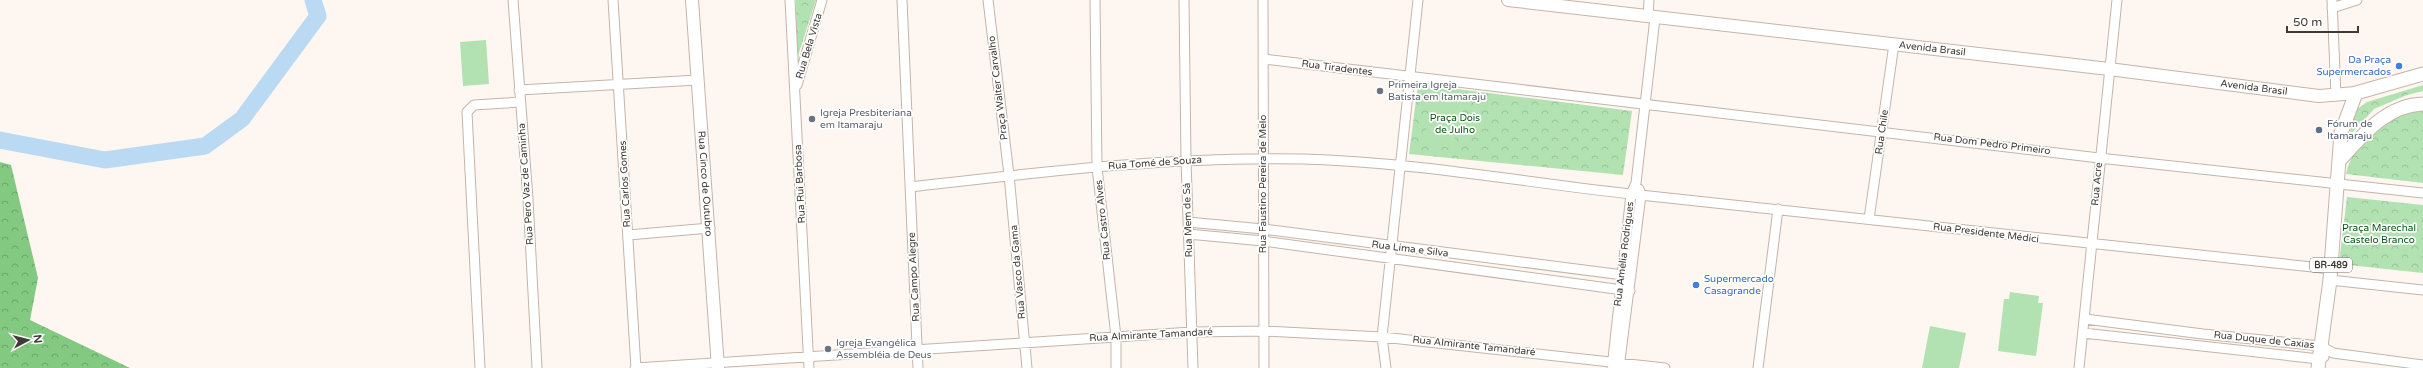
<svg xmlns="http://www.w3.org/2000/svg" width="2423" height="368" font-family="'Varela Round',sans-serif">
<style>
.forest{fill:url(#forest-crowns)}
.park{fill:url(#park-crowns)}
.pitch{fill:#b2e2b1}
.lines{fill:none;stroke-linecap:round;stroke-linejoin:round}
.river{stroke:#bad9f3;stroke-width:17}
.street-casing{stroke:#c5b4a8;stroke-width:11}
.secondary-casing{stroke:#c5b4a8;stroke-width:14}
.primary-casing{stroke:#c5b4a8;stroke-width:15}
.street{stroke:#fff;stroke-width:9}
.secondary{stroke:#fff;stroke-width:12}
.primary{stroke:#fff;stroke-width:13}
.shop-dot{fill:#3f7fe0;stroke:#fff;stroke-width:1.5}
.worship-dot{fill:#6b7280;stroke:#fff;stroke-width:1.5}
.service-dot{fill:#5c6f8a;stroke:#fff;stroke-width:1.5}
.labels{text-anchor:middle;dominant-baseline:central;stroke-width:3.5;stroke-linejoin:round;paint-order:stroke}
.shield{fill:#fff;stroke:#797471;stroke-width:1}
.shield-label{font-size:9px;font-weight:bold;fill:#403934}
.street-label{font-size:10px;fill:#403934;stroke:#fff}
.shop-label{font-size:10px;fill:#366cbe;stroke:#fff;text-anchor:end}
.worship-label{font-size:10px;fill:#5b616d;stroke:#fff;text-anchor:start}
.park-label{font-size:10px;fill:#085511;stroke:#fff}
.service-label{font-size:10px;fill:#4e5e75;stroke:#fff;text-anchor:start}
</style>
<defs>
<pattern id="forest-crowns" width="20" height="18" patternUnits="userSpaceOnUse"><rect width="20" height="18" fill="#83c982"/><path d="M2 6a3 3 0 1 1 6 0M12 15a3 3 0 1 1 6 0" fill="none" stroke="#6da46b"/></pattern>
<pattern id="park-crowns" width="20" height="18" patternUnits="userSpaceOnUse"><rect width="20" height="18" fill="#b2e2b1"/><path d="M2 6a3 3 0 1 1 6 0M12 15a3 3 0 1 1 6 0" fill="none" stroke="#9ac399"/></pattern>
</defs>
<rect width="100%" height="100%" fill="#fef7f1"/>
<path class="forest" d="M0 162 11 165 38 278 30 320 130 368H0Z"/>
<path class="park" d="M796 0H816L797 59Z
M1418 84 1632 111 1623 175 1409 154Z
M2423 85V91L2407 95 2374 109 2350 135 2353 112 2367 102Z
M2423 109V183L2346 174C2354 139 2388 113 2423 109Z
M2347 197 2423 205V273L2339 264Z"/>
<path class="pitch" d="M486 40 489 84 463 86 460 42Z
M1430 94 1459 98 1454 148 1424 145Z
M2010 292 2039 296 2038 303H2043L2036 356 1998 351 2004 299H2009Z
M1930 326 1966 333 1959 368H1922Z"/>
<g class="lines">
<path class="river" d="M0 140 105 160 205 146 242 119 318 16 313 0"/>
<defs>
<path id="street" d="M513 0 528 199 537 368
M613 0 636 368
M790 0 809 368
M902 0 918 368
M988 0 1009 175 1027 368
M1095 0 1097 167 1116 337V368
M1184 0 1186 160 1193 368
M1263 0 1264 368
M2332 0 2336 96
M2332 8 2357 0
M1648 17 1649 0
M1263 59 2099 158 2423 193
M797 85 822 0
M519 90 698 80
M910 187C1041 172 1171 156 1303 159 1413 162 1522 182 1631 194 1864 220 2097 246 2331 269
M1869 219 1894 44
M1188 222 1263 229 1631 276
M1188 234 1263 241 1630 291
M628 235 710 228
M2330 280 2423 290
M2085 319 2203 334 2321 346 2333 353 2423 365
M2083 333 2319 359 2324 357
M480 368 467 112 474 105 520 102
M635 368 1192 332 1263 331 1382 337 1665 368
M1386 368 1382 337 1418 0
M1612 368 1631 194 1636 183 1655 18
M1619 368 1641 195 1639 189
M1758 368 1778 209
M2079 368 2117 0"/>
<g id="secondary">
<path id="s1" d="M692 0 718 368"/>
<path id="s2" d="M1508 0 2109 69 2319 96 2356 93"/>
</g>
<path id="primary" d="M2339 161C2362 136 2386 105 2423 104
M2318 368 2330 280 2341 133 2356 93 2423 74"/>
</defs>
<use href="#street" class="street-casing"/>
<use href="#secondary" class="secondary-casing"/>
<use href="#primary" class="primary-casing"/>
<use href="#street" class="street"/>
<use href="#secondary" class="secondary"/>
<use href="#primary" class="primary"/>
</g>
<g class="shop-dot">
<circle cx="2399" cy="66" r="4"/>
<circle cx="1696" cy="285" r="4"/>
</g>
<g class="worship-dot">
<circle cx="1380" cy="91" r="4"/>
<circle cx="812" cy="119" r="4"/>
<circle cx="828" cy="349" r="4"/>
</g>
<circle class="service-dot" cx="2319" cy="130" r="4"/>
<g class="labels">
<rect class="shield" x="2310" y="258" width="42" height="14" rx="3"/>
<g class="shield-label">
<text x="2331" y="265">BR-489</text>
</g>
<g class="street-label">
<text transform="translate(809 46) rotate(-73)">Rua Bela Vista</text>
<text stroke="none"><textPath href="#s2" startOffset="427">Avenida Brasil</textPath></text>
<text transform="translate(1337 68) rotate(7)">Rua Tiradentes</text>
<text transform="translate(998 88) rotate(-97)">Praça Walter Carvalho</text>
<text stroke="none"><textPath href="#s2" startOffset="751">Avenida Brasil</textPath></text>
<text transform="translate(1882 132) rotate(-82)">Rua Chile</text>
<text transform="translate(1992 144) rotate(7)">Rua Dom Pedro Primeiro</text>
<text transform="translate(1155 163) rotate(-4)">Rua Tomé de Souza</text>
<text transform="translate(526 184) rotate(-94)">Rua Pero Vaz de Caminha</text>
<text transform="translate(625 184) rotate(-93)">Rua Carlos Gomes</text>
<text stroke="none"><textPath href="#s1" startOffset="184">Rua Cinco de Outubro</textPath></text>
<text transform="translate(800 184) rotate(-93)">Rua Rui Barbosa</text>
<text transform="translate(1263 184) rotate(-90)">Rua Faustino Pereira de Melo</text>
<text transform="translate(2097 184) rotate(-85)">Rua Acre</text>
<text transform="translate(1103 220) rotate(-96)">Rua Castro Alves</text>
<text transform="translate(1188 220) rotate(-92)">Rua Mem de Sá</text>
<text transform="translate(1986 233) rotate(7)">Rua Presidente Médici</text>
<text transform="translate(1410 249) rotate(7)">Rua Lima e Silva</text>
<text transform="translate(1624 254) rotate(-83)">Rua Amélia Rodrigues</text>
<text transform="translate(1018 272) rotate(-95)">Rua Vasco da Gama</text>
<text transform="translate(914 277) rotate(-93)">Rua Campo Alegre</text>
<text transform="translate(1151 335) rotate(-3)">Rua Almirante Tamandaré</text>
<text transform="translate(2264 340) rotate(6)">Rua Duque de Caxias</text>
<text transform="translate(1474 346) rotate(6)">Rua Almirante Tamandaré</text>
</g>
<g class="shop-label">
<text x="2391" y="60">Da Praça<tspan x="2391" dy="12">Supermercados</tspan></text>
<text x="1704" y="279" text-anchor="start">Supermercado<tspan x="1704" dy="12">Casagrande</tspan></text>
</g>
<g class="worship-label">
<text x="1388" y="85">Primeira Igreja<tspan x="1388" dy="12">Batista em Itamaraju</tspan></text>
<text x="820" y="113">Igreja Presbiteriana<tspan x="820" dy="12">em Itamaraju</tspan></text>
<text x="836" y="343">Igreja Evangélica<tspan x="836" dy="12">Assembléia de Deus</tspan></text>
</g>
<g class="park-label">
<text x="1455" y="118">Praça Dois<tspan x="1455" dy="12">de Julho</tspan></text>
<text x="2379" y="228">Praça Marechal<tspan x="2379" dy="12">Castelo Branco</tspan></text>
</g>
<g class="service-label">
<text x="2327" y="124">Fórum de<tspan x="2327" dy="12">Itamaraju</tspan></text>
</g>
</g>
<g transform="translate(28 340) rotate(83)" stroke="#ffffff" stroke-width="3" paint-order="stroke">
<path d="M0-3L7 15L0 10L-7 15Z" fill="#403934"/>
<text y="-6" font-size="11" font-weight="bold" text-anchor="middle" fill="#403934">N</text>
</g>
<path d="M2287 26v6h71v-6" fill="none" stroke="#403934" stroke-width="2"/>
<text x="2293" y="26" font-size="12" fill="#403934" stroke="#ffffff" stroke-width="3" paint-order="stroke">50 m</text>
</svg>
